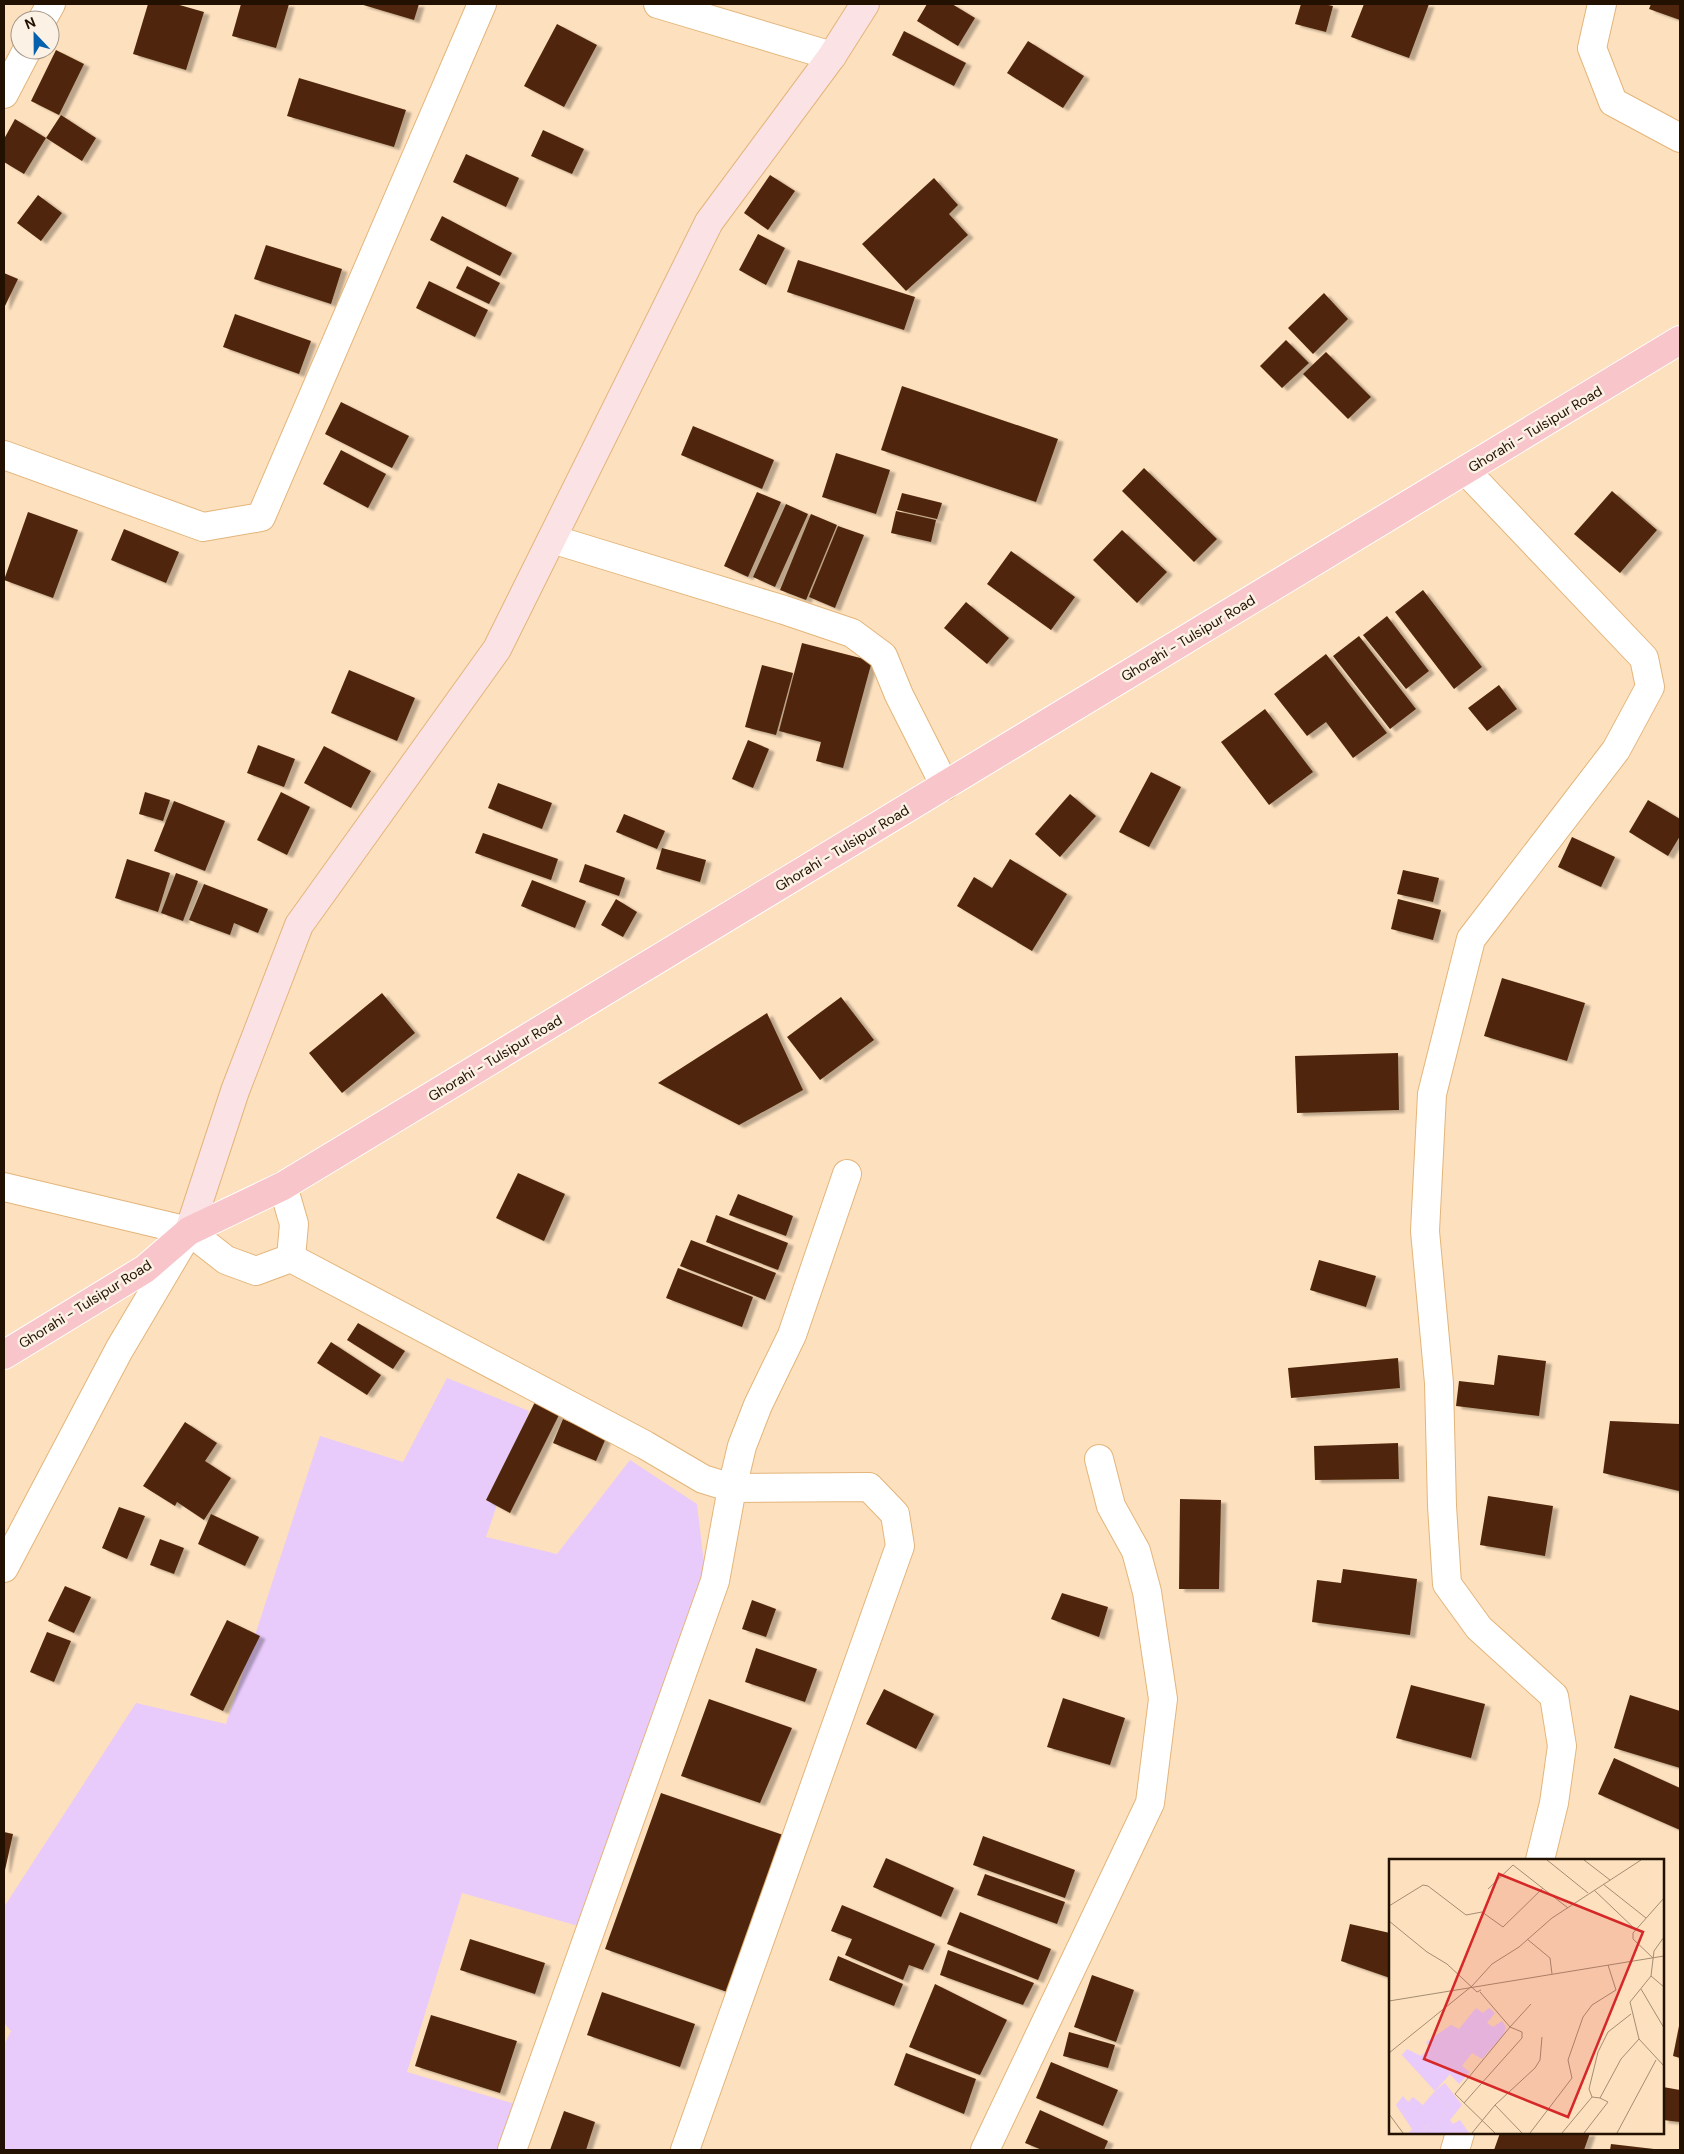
<svg xmlns="http://www.w3.org/2000/svg" width="1684" height="2154" font-family="'DM Sans',sans-serif">
<style>
.green{fill:#e8cafb}
.building{fill:#502709;filter:url(#shadow)}
.lines{fill:none;stroke-linecap:round;stroke-linejoin:round}
.street-casing{stroke:#e3b57a;stroke-width:30}
.secondary-casing{stroke:#e3b57a;stroke-width:30}
.primary-casing{stroke:#fff;stroke-width:30}
.street{stroke:#fff;stroke-width:28}
.secondary{stroke:#fbe2e5;stroke-width:28}
.primary{stroke:#f8c5cb;stroke-width:28}
.labels{text-anchor:middle;dominant-baseline:central;stroke-width:5;stroke-linejoin:round;paint-order:stroke}
.street-label{font-size:14px;fill:#210;stroke:#fbf1e5}
.inset-road{fill:none;stroke:#a58d72;stroke-width:1}
.view{fill:#d62828;fill-opacity:0.15;stroke:#d62828;stroke-width:2.5}
.inset-edge{fill:none;stroke:#210;stroke-width:2.5}
</style>
<defs>
<filter id="shadow"><feDropShadow dx="5.5" dy="3" stdDeviation="1" flood-color="#0004"/></filter>
</defs>
<rect width="100%" height="100%" fill="#fde0be"/>
<path class="green" d="M447 1378 529 1411 486 1537 557 1554 630 1460 697 1504 706 1581 582 1927 462 1893 407 2072 515 2104 498 2150H4V2045L11 2031 4 2023V1907L136 1703 226 1724 320 1436 403 1462Z"/>
<path class="building" d="M148 4H176L204 12 186 70 133 54Z
M241 4H289L276 48 232 36Z
M360 4H419L414 20Z
M927 4H952L975 18 958 46 917 21Z
M1301 4H1324L1333 6 1326 32 1295 24Z
M1364 4H1429L1409 58 1351 37Z
M1651 4H1680V20L1649 9Z
M557 24 597 45 564 107 524 86Z
M904 31 966 63 954 86 892 55Z
M1028 41 1084 76 1063 108 1007 73Z
M56 50 84 64 59 115 31 101Z
M299 78 406 110 394 147 287 116Z
M61 115 96 138 82 161 46 138 24 174 4 162V139L15 119 46 138Z
M543 130 584 149 572 174 531 156Z
M466 154 519 178 506 207 453 182Z
M770 175 795 191 768 230 744 213Z
M934 178 958 205 949 214 968 235 906 291 862 244Z
M38 195 62 213 41 241 17 223Z
M442 216 512 253 500 276 430 240Z
M758 234 785 248 766 285 739 270Z
M266 245 342 269 331 304 254 279Z
M798 260 915 297 904 330 787 292Z
M467 266 500 283 489 304 456 288Z
M4 273 18 279 4 308Z
M429 281 488 310 475 337 416 308Z
M1324 293 1348 319 1313 354 1288 328Z
M235 314 311 341 299 374 223 347Z
M1286 340 1309 363 1282 388 1260 366Z
M1326 352 1371 397 1348 419 1303 374Z
M902 386 1058 439 1036 502 881 450Z
M341 402 409 436 392 468 325 434Z
M693 426 774 460 762 489 681 455Z
M341 450 386 474 368 508 323 484Z
M836 453 890 470 876 514 822 497Z
M1144 468 1217 539 1194 562 1122 491Z
M1612 491 1657 530 1620 573 1574 534Z
M757 492 781 502 748 577 724 566Z
M902 493 942 503 937 519 897 510Z
M786 504 808 514 775 587 753 577Z
M896 511 936 520 931 542 891 533Z
M28 512 78 530 53 598 4 580Z
M811 514 837 525 806 600 780 590Z
M838 526 864 535 835 608 809 597Z
M124 529 179 552 166 583 111 560Z
M1122 530 1167 572 1137 603 1093 560Z
M1011 551 1075 597 1051 630 987 584Z
M1423 590 1482 667 1454 689 1395 612Z
M966 602 1009 638 987 664 944 628Z
M1387 616 1429 671 1406 689 1363 635Z
M1359 636 1416 709 1390 729 1333 656Z
M802 643 872 661 843 768 816 761 821 742 779 731Z
M1326 654 1387 733 1353 758 1326 722 1307 736 1274 694Z
M762 665 793 673 776 735 745 727Z
M349 670 415 698 397 741 331 713Z
M1499 685 1517 709 1487 731 1468 708Z
M1265 709 1313 772 1269 805 1221 742Z
M748 740 769 749 753 788 732 779Z
M258 745 295 759 284 787 247 773Z
M324 746 371 771 351 808 304 783Z
M1151 772 1181 787 1149 847 1119 832Z
M498 783 552 803 542 829 488 808Z
M145 792 170 800 163 821 139 814Z
M281 792 310 807 287 855 257 840Z
M1070 794 1096 816 1060 857 1035 834Z
M1648 800 1680 819V836L1668 856 1629 832Z
M174 801 225 821 205 871 154 851Z
M624 814 665 831 657 849 616 832Z
M483 833 558 859 551 880 475 853Z
M1572 837 1615 857 1601 887 1558 867Z
M662 848 706 860 700 882 656 869Z
M127 859 170 873 158 912 115 898Z
M1010 859 1067 894 1032 951 957 906 974 877 992 888Z
M585 864 625 878 619 896 579 882Z
M1403 870 1439 878 1433 902 1397 894Z
M176 873 198 881 183 921 161 913Z
M532 880 586 901 575 928 521 906Z
M204 884 268 909 258 933 234 923 230 935 189 920Z
M616 899 637 912 623 937 601 925Z
M1398 899 1441 910 1433 940 1391 929Z
M1502 978 1585 1003 1567 1061 1484 1036Z
M382 993 415 1033 342 1093 309 1053Z
M841 997 874 1040 820 1080 787 1037Z
M767 1013 803 1090 739 1125 658 1083Z
M1398 1053 1399 1110 1297 1113 1295 1056Z
M518 1173 565 1194 544 1241 496 1218Z
M738 1194 793 1216 786 1236 729 1215Z
M716 1215 788 1243 778 1270 706 1242Z
M691 1240 776 1273 765 1300 680 1266Z
M1319 1260 1376 1276 1366 1307 1310 1290Z
M678 1268 753 1297 742 1327 666 1298Z
M358 1323 405 1351 393 1369 347 1340Z
M331 1342 381 1375 367 1395 317 1363Z
M1498 1355 1546 1361 1539 1416 1456 1406 1459 1381 1494 1385Z
M1398 1358 1400 1388 1291 1398 1288 1368Z
M537 1398 561 1411 510 1513 486 1500Z
M563 1419 606 1438 596 1461 553 1443Z
M1610 1421 1680 1424 1679 1491 1603 1473Z
M185 1422 217 1443 205 1461 231 1478 204 1520 177 1502 175 1506 143 1486Z
M1398 1443 1399 1479 1315 1480 1314 1446Z
M1488 1496 1553 1506 1545 1556 1480 1545Z
M1180 1499 1221 1500 1219 1589H1179Z
M119 1507 145 1516 127 1559 102 1548Z
M211 1514 259 1537 245 1566 198 1544Z
M160 1539 184 1548 174 1574 150 1565Z
M1343 1569 1417 1579 1410 1635 1312 1622 1317 1580 1341 1583Z
M65 1586 91 1597 74 1633 48 1621Z
M1062 1593 1108 1607 1099 1637 1051 1619Z
M752 1600 776 1609 766 1637 742 1629Z
M227 1620 260 1636 223 1711 190 1695Z
M47 1632 71 1641 54 1682 30 1672Z
M756 1648 817 1669 805 1702 745 1682Z
M1411 1685 1485 1704 1471 1758 1396 1738Z
M884 1689 934 1714 916 1749 866 1724Z
M1630 1695 1680 1711V1768L1614 1748Z
M1063 1698 1125 1718 1110 1765 1047 1747Z
M709 1699 792 1728 760 1803 681 1776Z
M1614 1758 1680 1788V1830L1598 1794Z
M661 1793 786 1836 730 1993 605 1949Z
M4 1832 13 1834 5 1870H4Z
M983 1836 1075 1870 1065 1898 973 1865Z
M886 1858 954 1888 941 1917 873 1887Z
M985 1874 1065 1902 1057 1924 977 1895Z
M842 1905 935 1944 923 1970 909 1965 903 1980 845 1955 852 1939 831 1931Z
M960 1912 1051 1949 1038 1980 947 1944Z
M1350 1924 1390 1933V1978L1341 1961Z
M470 1939 545 1963 535 1994 460 1970Z
M948 1950 1034 1983 1023 2005 940 1975Z
M838 1956 903 1984 894 2006 829 1980Z
M1092 1975 1134 1990 1116 2042 1074 2027Z
M935 1984 1007 2020 980 2075 909 2047Z
M602 1992 695 2024 680 2067 587 2035Z
M431 2015 517 2041 500 2093 415 2066Z
M1679 2026H1680V2058L1673 2056Z
M1069 2032 1115 2045 1108 2068 1063 2056Z
M906 2053 976 2079 964 2114 894 2085Z
M1051 2062 1118 2090 1103 2126 1036 2098Z
M1663 2087 1680 2090V2122L1663 2120Z
M1040 2110 1108 2141 1104 2150H1042L1025 2143Z
M564 2111 595 2122 586 2150H550Z
M1500 2133H1590L1584 2150H1494Z
M1611 2144 1654 2149V2150H1610Z"/>
<g class="lines">
<defs>
<path id="street" d="M658 4 832 56
M1602 4 1592 48 1613 102 1680 138
M42 20 51 4
M4 94 27 50
M4 455 203 527 261 517 482 4
M1466 471 1644 658 1650 687 1616 750 1471 939 1432 1094 1425 1231 1439 1383 1442 1506 1447 1584 1479 1628 1554 1696 1562 1746 1554 1803 1540 1860
M552 539 784 610 852 633 883 656 899 695 945 786
M4 1187 189 1231 226 1260 256 1271 291 1258 294 1224 283 1186
M291 1258 645 1445 703 1479 732 1488 715 1581 512 2150
M4 1568 119 1350 187 1235
M685 2150 900 1546 895 1514 869 1487 732 1488 742 1446 758 1405 792 1335 847 1174
M985 2150 1150 1803 1163 1699 1147 1592 1136 1551 1111 1506 1099 1459
M1455 2150 1460 2133"/>
<path id="secondary" d="M189 1231 235 1091 299 925 497 649 709 222 832 56 865 4"/>
<path id="primary" d="M4 1355 145 1269 189 1231 283 1186 1680 340"/>
</defs>
<use href="#street" class="street-casing"/>
<use href="#secondary" class="secondary-casing"/>
<use href="#primary" class="primary-casing"/>
<use href="#street" class="street"/>
<use href="#secondary" class="secondary"/>
<use href="#primary" class="primary"/>
</g>
<g class="labels">
<g class="street-label">
<text transform="translate(1535 429) rotate(-31)">Ghorahi - Tulsipur Road</text>
<text transform="translate(1188 638) rotate(-31)">Ghorahi - Tulsipur Road</text>
<text transform="translate(842 848) rotate(-31)">Ghorahi - Tulsipur Road</text>
<text transform="translate(495 1058) rotate(-31)">Ghorahi - Tulsipur Road</text>
<text transform="translate(85 1304) rotate(-32)">Ghorahi - Tulsipur Road</text>
</g>
</g>
<g transform="translate(1389 1859)">
<rect width="275" height="275" fill="#fde0be"/>
<path d="M87 149 94 154 100 149 106 154 98 164 104 168 113 162 117 168 115 175 93 200 83 194 73 207 81 213 70 225 61 215 46 232 13 196 18 190 32 197 40 189 37 183 62 166 70 170Z" fill="#e8cafb"/>
<path d="M46 232 58 243 57 251 41 274H34L39 265 29 262 28 253Z" fill="#e8cafb"/>
<path d="M56 224 73 246 61 261 64 265 71 261 80 274H41L57 251 58 243 46 232ZM14 237 19 243 24 238 34 246 28 253 30 262 39 264 34 274H20L23 270 7 246Z" fill="#e8cafb"/>
<path class="inset-road" d="M158 1 199 34M195 1 221 21M214 25 257 59M99 30 124 6 179 49M205 31 247 71M0 47 34 26 39 27 77 56 93 53 114 68 154 29M0 62 38 93 58 105 88 133 92 131M275 78 265 92 262 117 241 143 250 180 275 207M138 80 161 99 163 115M264 99 244 80V74L275 39M262 117 275 128M252 130 275 169M91 133 121 168 66 235 106 274M0 142 275 97M0 194 83 127 103 105 130 88 163 59 252 1M203 238 200 230 209 193 219 173 242 155M75 244 133 179V173L121 168 142 145M106 246 133 274M0 255 14 274M83 274 106 246 146 209 151 201 153 178M141 274 183 219 179 201 194 158 203 146 227 131 219 106M173 274 203 238 211 239M195 274 219 243 211 239 232 200 250 180M228 274 267 201"/>
<path class="view" d="M110 15 254 73 179 258 35 200Z"/>
<rect width="275" height="275" class="inset-edge"/>
</g>
<rect width="1684" height="2154" fill="none" stroke="#221100" stroke-width="10"/>
<g transform="translate(35 35) rotate(338)"><circle r="24" fill="#fbf1e5" stroke="#a49789"/>
<path d="M0-4L9 19L0 12L-9 19Z" fill="#0560ae"/>
<text y="-8" font-size="14" font-weight="bold" text-anchor="middle" fill="#221100">N</text>
</g>
</svg>
